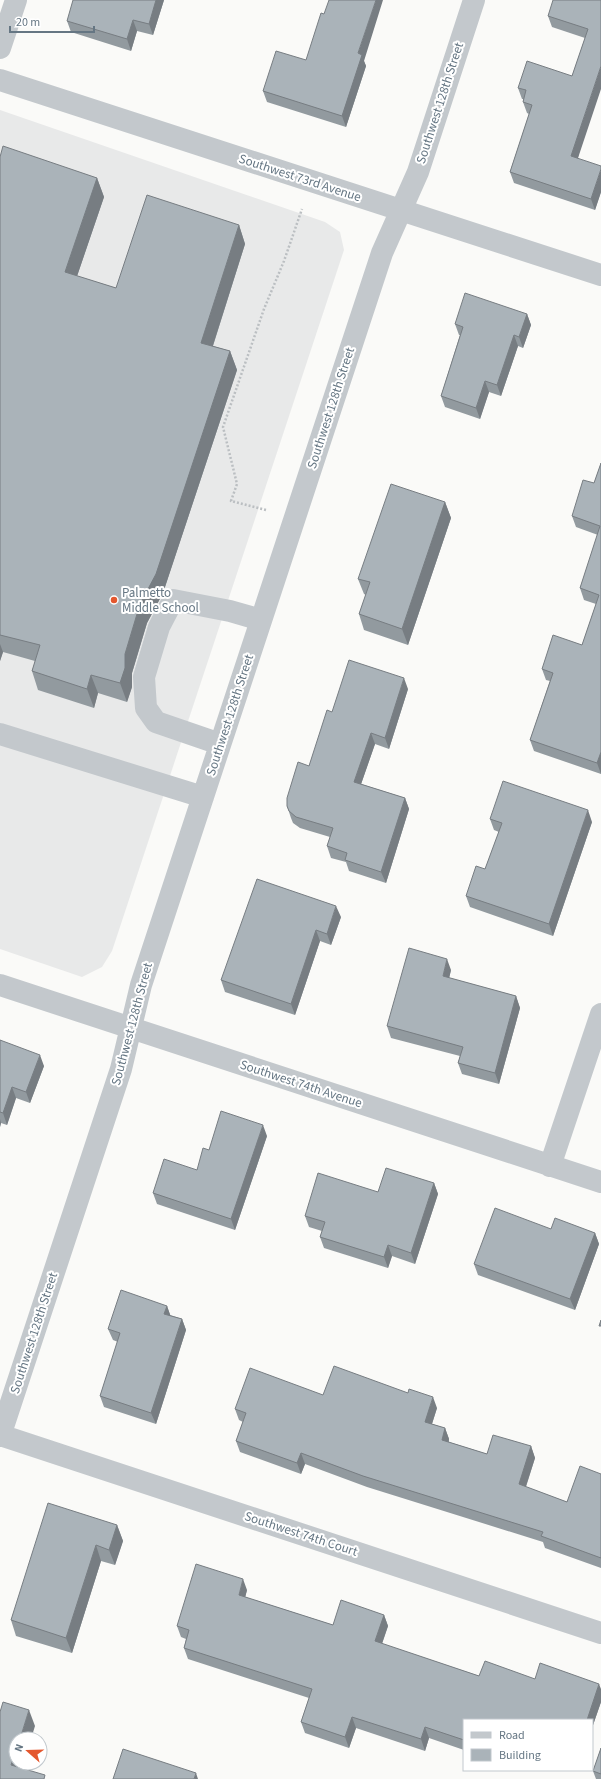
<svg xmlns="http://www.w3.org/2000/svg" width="601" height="1779" font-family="'Source Sans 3',sans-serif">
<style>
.built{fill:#e8e9e9}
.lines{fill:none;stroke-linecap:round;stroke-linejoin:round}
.path{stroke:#bbbfc2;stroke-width:2.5;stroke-dasharray:2 2;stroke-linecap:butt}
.minor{stroke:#c3c8cc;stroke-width:22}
.wall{fill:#929a9f}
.shaded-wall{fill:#777d82}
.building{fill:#aab3b9;stroke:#777d82}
.poi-dot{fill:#e4572e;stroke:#fff;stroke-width:1.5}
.labels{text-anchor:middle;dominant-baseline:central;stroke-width:4;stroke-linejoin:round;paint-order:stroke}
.street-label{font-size:13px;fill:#657683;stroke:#fff}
.poi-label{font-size:13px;fill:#657683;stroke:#fff;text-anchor:start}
</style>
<rect width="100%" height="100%" fill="#fafaf8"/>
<path class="built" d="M0 110 325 222 340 232 344 250 112 951 102 967 82 977 0 949Z"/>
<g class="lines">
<path class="path" d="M266 510 231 501 237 484 223 427 264 309 284 261 302 209"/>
<path class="minor" d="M0 48 16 0
M0 80 601 275
M0 734 203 797
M220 744 156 722 146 708 144 677 159 627 173 600 230 611 261 620
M0 985 601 1182
M550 1166 601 1014
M0 1435 601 1633
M0 1436 121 1069 141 985 382 253 418 172 474 0"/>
</g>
<path class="wall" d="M164 0 153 35 137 31 131 51 71 32 67 21Z
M601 0 578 158 601 192 595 210 514 183 510 172 529 114 527 113 523 102V99H522L518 88 572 76 585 38 552 27 548 16Z
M306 60 364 61 366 66 346 127 267 102 263 91Z
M0 157 97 178 104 197 77 276 116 288 239 225 245 244 213 346 230 351 237 370 163 593 147 623 132 673V687L127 702 98 693 94 708 38 690 32 671 35 661 3 652 0 661Z
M527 314 531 325 523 348 518 346 501 396 489 392 480 419 445 407 441 396 460 335H459L455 324Z
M601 463V774L534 751 530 740 550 681 546 680 542 669 582 645 596 604 584 600 580 588 598 535 576 527 572 516 594 483Z
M445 502 451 518 408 645 364 630 359 614 366 595 364 594 358 579Z
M408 689 389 749 375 744 361 784 405 798 409 809 386 883 349 871 346 862 331 858 327 846 330 837 300 828 293 823 291 818 287 806 309 766 332 712Z
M490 819 592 822 553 936 470 907 466 896 485 869 499 832 494 830Z
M341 917 331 945 320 941 295 1015 225 992 221 980Z
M451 970 449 978 516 996 520 1008 499 1084 462 1074 458 1063 460 1056 391 1038 387 1026Z
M0 1040 44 1066 30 1103 16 1098 7 1125 1 1123 0 1127Z
M267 1136 235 1230 157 1204 153 1193 197 1170 209 1150Z
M434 1183 438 1194 415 1264 392 1256 388 1268 324 1248 320 1237 322 1231 309 1227 305 1216 378 1192Z
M595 1233 599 1244 575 1310 478 1275 474 1264Z
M167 1306 170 1315 182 1319 186 1330 156 1424 104 1407 100 1396 118 1342 113 1340 108 1329Z
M323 1395 437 1408 432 1424 445 1428 449 1439V1442L487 1454 531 1446 535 1458 526 1487 567 1502 601 1474V1568L545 1548 543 1542 367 1487 305 1464 301 1474 240 1452 236 1441 243 1422 239 1420 235 1409Z
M117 1525 123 1541 115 1565 101 1561 72 1653 16 1636 11 1620Z
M247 1590 245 1597 333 1625 384 1615 388 1626 382 1644 479 1676 535 1679 601 1689V1702L592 1728 464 1720V1750L429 1738 425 1751 356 1728 349 1748 305 1733 301 1722 309 1698 188 1659 184 1648 186 1639 181 1637 177 1626Z
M601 1748V1779H596L593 1771Z"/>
<path class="shaded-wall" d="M156 0H164L153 35 149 24Z
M376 0H383L364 61 366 66 346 127 342 116 358 53Z
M133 20 137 31 131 51 127 39Z
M601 66V89L575 167 571 156Z
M601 169V192L595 210 591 199Z
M97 178 104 197 72 291 65 272Z
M239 225 245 244 208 361 201 343Z
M527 314 531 325 523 348 519 337Z
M514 335 518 346 501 396 497 385Z
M230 351 237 370 163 593 147 623 132 673V687L127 702 120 683 125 654 140 604Z
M485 381 489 392 480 419 476 408Z
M445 502 451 518 408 645 402 629Z
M0 644 3 652 0 661Z
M91 675 98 693 94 708 87 689Z
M404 678 408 689 389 749 385 738Z
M371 733 375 744 358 793 354 782Z
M601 752V774L597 763Z
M405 798 409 809 386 883 381 872Z
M588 810 592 822 553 936 549 924Z
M336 906 341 917 331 945 327 934Z
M316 930 320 941 295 1015 291 1004Z
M447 959 451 970 447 987 443 976Z
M516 996 520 1008 499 1084 495 1073Z
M40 1055 44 1066 30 1103 26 1092Z
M12 1087 16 1098 7 1125 3 1113Z
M0 1119 1 1123 0 1127Z
M263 1125 267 1136 235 1230 231 1219Z
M434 1183 438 1194 415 1264 411 1253Z
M595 1233 599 1244 575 1310 570 1299Z
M388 1245 392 1256 388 1268 384 1257Z
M167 1306 171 1317 164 1314Z
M182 1319 186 1330 156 1424 151 1413Z
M433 1397 437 1408 429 1433 425 1422Z
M445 1428 449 1439 446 1451 442 1440Z
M531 1446 535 1458 523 1495 519 1484Z
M301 1453 305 1464 301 1474 297 1463Z
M117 1525 123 1541 115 1565 109 1550Z
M96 1545 101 1561 72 1653 66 1638Z
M243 1579 247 1590 243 1606 239 1595Z
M384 1615 388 1626 379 1652 375 1641Z
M599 1684 601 1689V1702L592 1728V1720H587Z
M29 1710 35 1726 31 1739H20Z
M352 1717 356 1728 349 1748 345 1737Z
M425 1727 429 1738 425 1751 421 1739Z
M16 1750V1763H23L17 1779 11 1765Z
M196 1773 198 1779H194Z"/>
<path class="building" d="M73 0H156L149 24 133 20 127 39 67 21Z
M329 0H376L358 53 362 55 342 116 263 91 276 51 306 60 321 13 324 14Z
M553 0H601V66L571 156 601 166V169L591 199 510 172 532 105 523 102 526 90 518 88 527 61 572 76 588 29 548 16Z
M3 146 97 178 65 272 116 288 147 195 239 225 201 343 230 351 156 574 140 604 125 654V668L120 683 91 675 87 689 32 671 40 645 0 635V157Z
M465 293 527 314 519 337 514 335 497 385 485 381 476 408 441 396 463 327 455 324Z
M601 463V752L597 763 530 740 553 673 542 669 553 635 582 645 599 595 580 588 600 526 572 516 583 480 594 483Z
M391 484 445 502 402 629 359 614 370 582 358 579Z
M349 660 404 678 385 738 371 733 354 782 405 798 381 872 345 860 347 853 327 846 333 828 296 817 289 811 287 806V798L298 762 309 766 327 710 332 712Z
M503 781 588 810 549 924 466 896 476 866 485 869 502 823 490 819Z
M257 879 336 906 327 934 316 930 291 1004 221 980Z
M409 948 447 959 443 976 516 996 495 1073 458 1063 463 1047 387 1026Z
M0 1040 40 1055 26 1092 12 1087 3 1113 0 1112Z
M221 1111 263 1125 231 1219 153 1193 164 1159 197 1170 203 1148 209 1150Z
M386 1168 434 1183 411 1253 388 1245 384 1257 320 1237 325 1222 305 1216 318 1173 378 1192Z
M495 1208 551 1229 555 1218 595 1233 570 1299 474 1264Z
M121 1290 167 1306 164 1314 182 1319 151 1413 100 1396 120 1333 108 1329Z
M601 1320V1326H599Z
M334 1366 408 1393 409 1389 433 1397 425 1422 445 1428 442 1440 487 1454 493 1435 531 1446 519 1484 567 1502 580 1466 601 1474V1558L541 1536 543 1532 363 1476 301 1453 297 1463 236 1441 246 1413 235 1409 250 1368 323 1395Z
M48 1503 117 1525 109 1550 96 1545 66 1638 11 1620Z
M196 1564 243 1579 239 1595 333 1625 341 1600 384 1615 375 1641 479 1676 485 1661 535 1679 540 1663 599 1684 587 1720H464V1740L425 1727 421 1739 352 1717 345 1737 301 1722 312 1689 184 1648 189 1630 177 1626Z
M3 1702 29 1710 20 1739H16V1750L11 1765 45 1775 44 1779H0V1712Z
M601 1748V1774L593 1771Z
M123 1749 196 1773 194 1779H113Z"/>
<circle class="poi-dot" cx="114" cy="600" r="4"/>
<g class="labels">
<g class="street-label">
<text transform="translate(440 103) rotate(-72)">Southwest 128th Street</text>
<text transform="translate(300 178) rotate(18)">Southwest 73rd Avenue</text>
<text transform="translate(331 408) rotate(-72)">Southwest 128th Street</text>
<text transform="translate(230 715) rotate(-72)">Southwest 128th Street</text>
<text transform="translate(132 1024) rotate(-75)">Southwest 128th Street</text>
<text transform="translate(301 1084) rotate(18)">Southwest 74th Avenue</text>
<text transform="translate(34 1333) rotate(-72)">Southwest 128th Street</text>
<text transform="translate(301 1534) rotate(18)">Southwest 74th Court</text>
</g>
<g class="poi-label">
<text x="122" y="593">Palmetto<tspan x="122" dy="15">Middle School</tspan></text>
</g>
</g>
<rect x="463" y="1719" width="130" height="52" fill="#ffffff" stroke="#c1c8cd"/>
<rect x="471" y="1732" width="20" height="6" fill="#c3c8cc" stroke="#c1c8cd"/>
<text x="499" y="1739" font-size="12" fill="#657683">Road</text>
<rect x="471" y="1749" width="20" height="12" fill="#aab3b9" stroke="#c1c8cd"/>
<text x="499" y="1759" font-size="12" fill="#657683">Building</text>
<g transform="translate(28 1751) rotate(290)"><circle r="19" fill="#ffffff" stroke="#c1c8cd"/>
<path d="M0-3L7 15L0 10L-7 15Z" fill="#e4572e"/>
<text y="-6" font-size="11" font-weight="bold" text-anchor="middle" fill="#657683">N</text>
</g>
<path d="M10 26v6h84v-6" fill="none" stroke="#657683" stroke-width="2"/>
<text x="16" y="26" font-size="12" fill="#657683" stroke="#ffffff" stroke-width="3" paint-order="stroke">20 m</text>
</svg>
